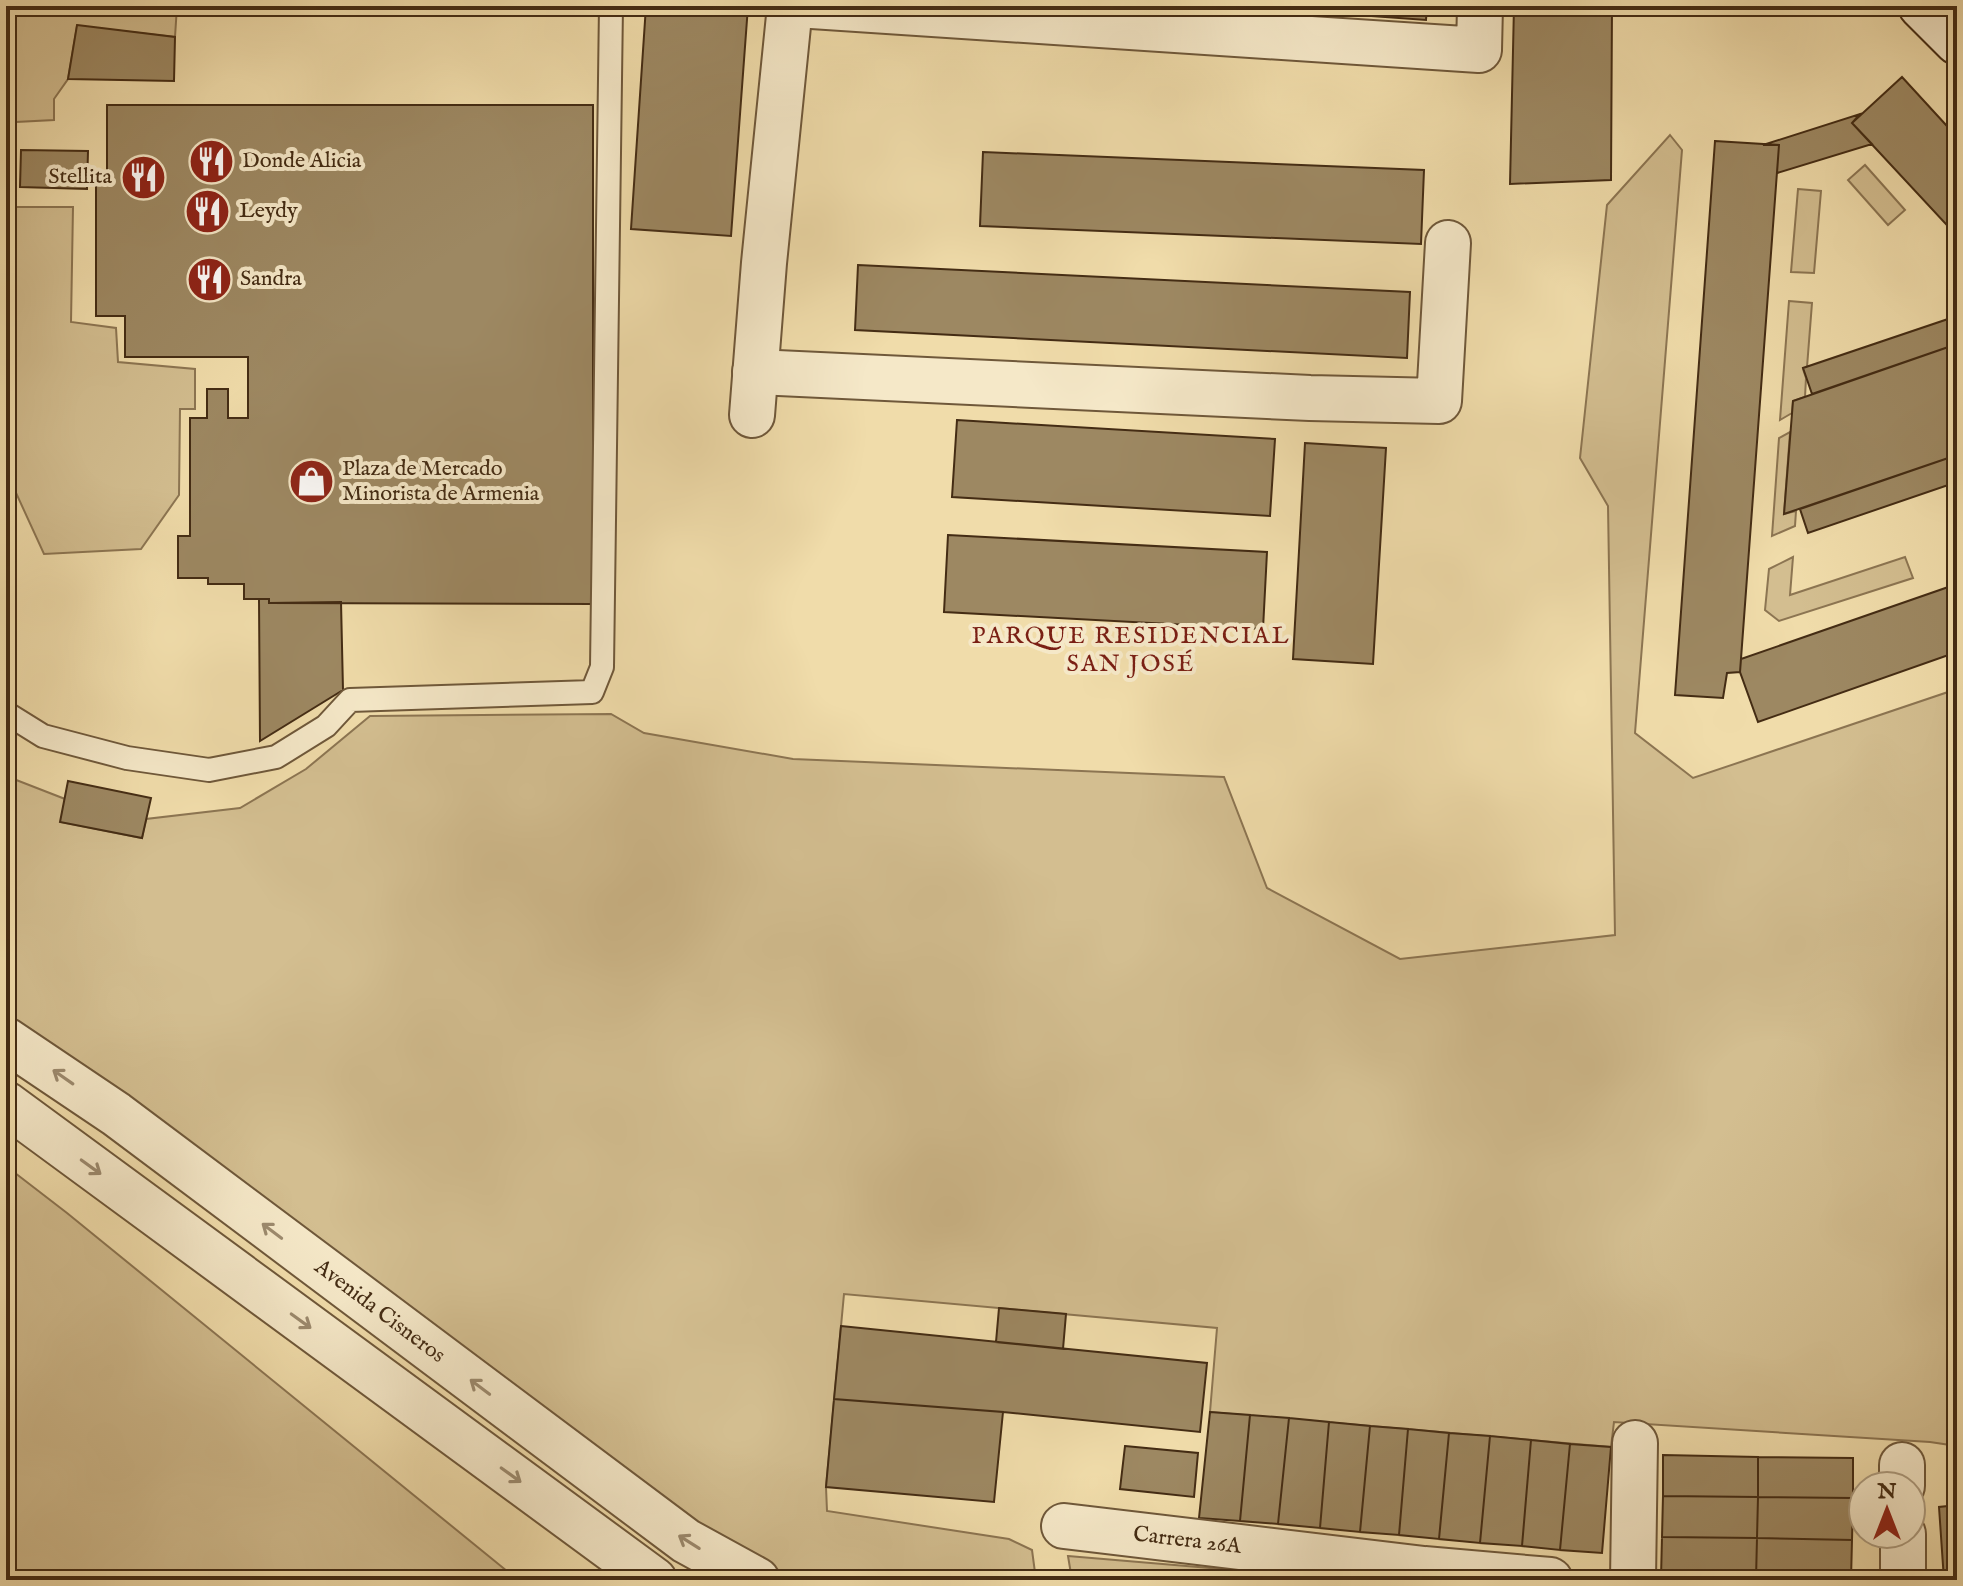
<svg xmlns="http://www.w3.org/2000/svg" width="1963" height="1586" font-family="'IM FELL English',serif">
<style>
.green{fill:#d3be90;stroke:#8c7552;stroke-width:2}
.building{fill:#9d8862;stroke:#442c14;stroke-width:2}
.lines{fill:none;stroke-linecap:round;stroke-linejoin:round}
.lane-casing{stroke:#6f583a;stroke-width:26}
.street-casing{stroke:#6f583a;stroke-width:48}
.secondary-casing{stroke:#442c14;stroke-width:48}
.lane{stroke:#f5e8c8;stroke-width:22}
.street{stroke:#f5e8c8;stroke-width:44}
.secondary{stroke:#f5e8c8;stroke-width:44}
.oneway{stroke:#9c8a6e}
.labels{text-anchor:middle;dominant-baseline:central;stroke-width:8;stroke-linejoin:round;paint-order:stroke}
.poi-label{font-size:22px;fill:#442c14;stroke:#f5e8c8;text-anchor:start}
.street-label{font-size:22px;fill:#442c14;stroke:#f5e8c8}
.neighbourhood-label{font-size:24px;letter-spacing:2px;fill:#7a1f14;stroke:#f5e8c8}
</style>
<rect width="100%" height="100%" fill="#f0dcaa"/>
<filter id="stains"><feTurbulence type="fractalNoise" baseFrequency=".0025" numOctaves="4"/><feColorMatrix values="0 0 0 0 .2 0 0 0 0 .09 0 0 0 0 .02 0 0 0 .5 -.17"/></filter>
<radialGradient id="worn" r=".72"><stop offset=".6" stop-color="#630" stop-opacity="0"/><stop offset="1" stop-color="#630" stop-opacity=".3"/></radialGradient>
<path class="green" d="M6 6H177L175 37 77 26 68 79 54 99V120L16 122 14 207H73L71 322 116 328 118 362 195 369V409H180L179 495 141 549 44 554 6 471Z
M1670 135 1682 150 1635 733 1693 778 1957 689V1446L1930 1442 1614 1422 1611 1447 1210 1412 1217 1328 844 1294 826 1487 827 1511 1009 1539 1032 1550 1036 1580H774L6 1023V776L65 799 61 822 142 838 146 819 240 808 306 769 370 716 611 714 644 733 793 759 1224 777 1267 888 1400 959 1615 935 1608 506 1580 458 1607 205Z
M1865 165 1905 210 1888 225 1848 180Z
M1798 189 1821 191 1814 273 1791 272Z
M1789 301 1812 303 1807 367 1803 369 1806 378 1805 397 1793 401 1792 413 1780 420Z
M1790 432 1784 514 1796 511 1795 526 1772 536 1779 438Z
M1793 557 1790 595 1905 557 1913 578 1779 621 1765 610 1769 569Z
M6 1166 67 1213 518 1580H6Z
M1068 1556 1351 1580H1072Z"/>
<path class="building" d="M646 6H748L731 236 631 229Z
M1230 6H1427L1426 20Z
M1514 6H1612L1611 180 1510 184Z
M77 25 175 37 174 81 68 79Z
M1902 77 1957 137V236L1852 123Z
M107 105H593V604L269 603V599H244V584H208V578H178V536H190V418H207V389H228V418H248V357H125V316H96V180H107Z
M1860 114 1852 123 1872 144 1777 173 1779 145H1763Z
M1715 141 1779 145 1740 672 1727 673 1723 698 1675 695Z
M21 150 88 151 87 189 20 187Z
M983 152 1424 170 1421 244 980 226Z
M858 265 1410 292 1407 358 855 330Z
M1957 316V344L1812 394 1803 368Z
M1957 344V455L1784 514 1793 401Z
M957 420 1275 439 1270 516 952 497Z
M1305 443 1386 448 1373 664 1293 659Z
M1957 455V482L1808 533 1800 509Z
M948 535 1267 552 1263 629 944 612Z
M1957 584V652L1758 722 1740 672 1741 659Z
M259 599H269V603L341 602 343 690 260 741Z
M68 781 151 798 142 838 60 822Z
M999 1308 1066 1314 1063 1349 996 1342Z
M841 1326 1207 1363 1200 1432 1003 1412 834 1399Z
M834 1399 1003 1412 994 1502 826 1487Z
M1210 1412 1250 1415 1240 1521 1199 1518Z
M1250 1415 1289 1418 1278 1524 1240 1521Z
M1289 1418 1329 1422 1320 1528 1278 1524Z
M1329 1422 1370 1426 1360 1532 1320 1528Z
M1370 1426 1408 1429 1399 1535 1360 1532Z
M1408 1429 1449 1433 1439 1539 1399 1535Z
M1449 1433 1490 1436 1480 1543 1439 1539Z
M1490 1436 1531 1440 1522 1546 1480 1543Z
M1531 1440 1570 1444 1560 1550 1522 1546Z
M1570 1444 1611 1447 1602 1553 1560 1550Z
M1125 1446 1198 1453 1194 1497 1120 1489Z
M1663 1455 1758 1457V1497L1663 1496Z
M1758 1457 1853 1458V1498L1758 1497Z
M1663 1496 1758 1497 1757 1538 1662 1537Z
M1758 1497 1853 1498 1852 1540 1757 1538Z
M1957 1505V1580H1944L1939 1507Z
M1662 1537 1757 1538 1756 1579 1661 1578Z
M1757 1538 1852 1540 1851 1580 1756 1579Z"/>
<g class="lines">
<defs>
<path id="lane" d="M6 713 43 736 127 758 209 770 276 757 326 726 350 700 592 692 602 667 611 6"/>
<g id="street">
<path d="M812 6 1479 50 1480 6"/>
<path d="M755 372 1310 398 1439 401 1448 243"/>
<path d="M752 415 764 263 790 6"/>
<path id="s1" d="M6 1040 116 1114 686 1541 757 1580"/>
<path d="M6 1104 654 1580"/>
<path d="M1902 1465V1486"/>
<path id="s2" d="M1064 1526 1424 1569 1550 1580"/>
<path d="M1903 1534V1580"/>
<path d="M1633 1580 1635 1443"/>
</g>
<path id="secondary" d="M1921 6 1957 42"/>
</defs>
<use href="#lane" class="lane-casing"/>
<use href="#street" class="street-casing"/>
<use href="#secondary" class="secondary-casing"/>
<use href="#lane" class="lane"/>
<use href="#street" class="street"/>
<use href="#secondary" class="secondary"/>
</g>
<defs><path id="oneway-shaft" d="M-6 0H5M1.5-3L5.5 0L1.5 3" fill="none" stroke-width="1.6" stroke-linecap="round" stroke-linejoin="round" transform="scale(2)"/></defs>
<g class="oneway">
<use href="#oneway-shaft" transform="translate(63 1077) rotate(-145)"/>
<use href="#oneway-shaft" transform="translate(91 1167) rotate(36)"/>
<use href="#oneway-shaft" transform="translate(272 1231) rotate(-143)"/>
<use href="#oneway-shaft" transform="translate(301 1321) rotate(36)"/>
<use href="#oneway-shaft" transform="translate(480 1387) rotate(-143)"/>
<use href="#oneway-shaft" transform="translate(511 1475) rotate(36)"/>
<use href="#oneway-shaft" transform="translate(689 1542) rotate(-148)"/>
</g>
<defs>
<symbol id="restaurant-disc" viewBox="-11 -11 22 22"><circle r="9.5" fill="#8f2418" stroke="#f5e8c8"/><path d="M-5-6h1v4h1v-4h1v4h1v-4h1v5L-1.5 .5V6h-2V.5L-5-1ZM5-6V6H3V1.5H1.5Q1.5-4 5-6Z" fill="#fff"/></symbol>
<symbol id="shop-disc" viewBox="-11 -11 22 22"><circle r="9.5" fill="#8f2418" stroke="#f5e8c8"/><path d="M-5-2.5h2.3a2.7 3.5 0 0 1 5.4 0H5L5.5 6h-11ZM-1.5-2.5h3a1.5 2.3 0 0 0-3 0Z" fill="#fff"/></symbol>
</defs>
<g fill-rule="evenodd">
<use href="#restaurant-disc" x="186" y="136" width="51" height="51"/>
<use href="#restaurant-disc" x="118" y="152" width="51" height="51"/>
<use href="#restaurant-disc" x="182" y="186" width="51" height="51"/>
<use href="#restaurant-disc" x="184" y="254" width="51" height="51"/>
<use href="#shop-disc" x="286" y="456" width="51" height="51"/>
</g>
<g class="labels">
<g class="poi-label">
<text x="242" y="161">Donde Alicia</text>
<text x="112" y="177" text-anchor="end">Stellita</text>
<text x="239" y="211">Leydy</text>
<text x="240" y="279">Sandra</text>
<text x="342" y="469">Plaza de Mercado<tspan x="342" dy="25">Minorista de Armenia</tspan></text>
</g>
<g class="street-label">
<text stroke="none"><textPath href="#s1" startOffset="462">Avenida Cisneros</textPath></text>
<text stroke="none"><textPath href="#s2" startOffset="124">Carrera 26A</textPath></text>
</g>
<g class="neighbourhood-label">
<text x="1131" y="636">PARQUE RESIDENCIAL<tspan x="1131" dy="28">SAN JOSÉ</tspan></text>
</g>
</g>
<rect width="1963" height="1586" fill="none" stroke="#f0dcaa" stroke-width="32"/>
<rect x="8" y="8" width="1947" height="1570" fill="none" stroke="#442c14" stroke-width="4"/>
<rect x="16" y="16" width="1931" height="1554" fill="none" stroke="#442c14" stroke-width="2"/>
<g transform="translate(1887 1510)"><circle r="38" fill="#f5e8c8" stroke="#ae9d80" stroke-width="2"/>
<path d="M0-6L14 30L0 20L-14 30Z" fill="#8f2418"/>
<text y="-12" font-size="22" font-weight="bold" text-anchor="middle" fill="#442c14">N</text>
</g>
<rect width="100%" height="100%" filter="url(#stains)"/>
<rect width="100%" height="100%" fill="url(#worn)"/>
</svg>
